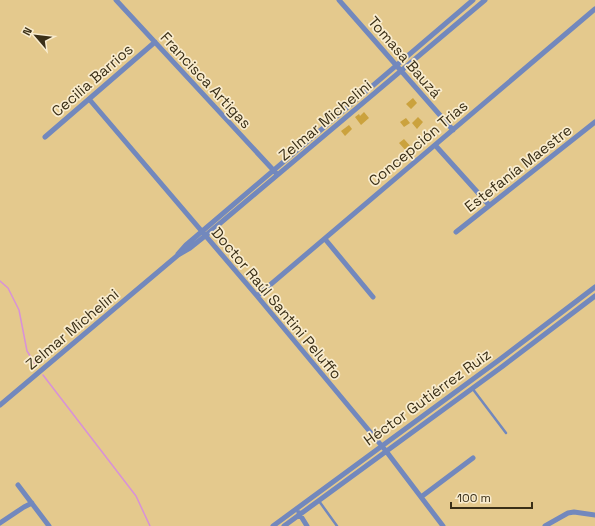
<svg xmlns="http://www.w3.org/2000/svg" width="595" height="526" font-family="'Space Grotesk',sans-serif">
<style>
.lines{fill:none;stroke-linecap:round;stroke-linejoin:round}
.stream{stroke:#d891d8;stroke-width:1.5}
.building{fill:#cba23d}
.lane{stroke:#7288bd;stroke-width:2.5}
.street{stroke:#7288bd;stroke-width:5}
.labels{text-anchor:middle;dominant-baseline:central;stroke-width:3.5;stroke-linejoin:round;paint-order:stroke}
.street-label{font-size:15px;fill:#3a2f17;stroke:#f9ecce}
</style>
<rect width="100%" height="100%" fill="#e4c98d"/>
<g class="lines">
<path class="stream" d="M0 281 8 288 19 310 27 351 36 365
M43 375 136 496 150 526"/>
</g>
<path class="building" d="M413 98 417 103 411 109 406 104Z
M364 112 369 118 361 125 355 117 359 114 360 116Z
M418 117 423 122 417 129 412 123Z
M406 118 410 123 404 127 400 122Z
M349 125 352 129 345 136 341 131Z
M404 139 412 148 407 152 399 143Z"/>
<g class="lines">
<path class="lane" d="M472 388 506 433
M319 501 337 526"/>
<path class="street" d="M116 0 276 173
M339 0 453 130
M89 99 257 296 386 451 443 526
M45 137 155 42
M435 145 489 205
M456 232 595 122
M325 239 373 297
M178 254 186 245 473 0
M257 296 595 9
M0 405 178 255 190 248 205 236 485 0
M18 485 49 526
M421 497 473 458
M299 513 307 526
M0 523 24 507 32 503
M273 526 499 360 595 287
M284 526 503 366 595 296
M545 526 568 513 574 512 595 515"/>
</g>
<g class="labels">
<g class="street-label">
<text transform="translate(405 57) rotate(49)">Tomasa Bauzá</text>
<text transform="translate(92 80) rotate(-41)">Cecilia Barrios</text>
<text transform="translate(206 80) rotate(47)">Francisca Artigas</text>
<text transform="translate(325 120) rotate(-40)">Zelmar Michelini</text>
<text transform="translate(418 143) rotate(-40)">Concepción Trias</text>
<text transform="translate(518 168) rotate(-38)">Estefanía Maestre</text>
<text transform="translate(277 303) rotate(50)">Doctor Raúl Santini Peluffo</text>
<text transform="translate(72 329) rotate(-40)">Zelmar Michelini</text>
<text transform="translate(427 397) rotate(-36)">Héctor Gutiérrez Ruiz</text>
</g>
</g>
<g transform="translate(36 36) rotate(298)" stroke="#f9ecce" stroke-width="3" paint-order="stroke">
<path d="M0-3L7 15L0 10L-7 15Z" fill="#3a2f17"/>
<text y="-6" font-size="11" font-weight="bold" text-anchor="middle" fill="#3a2f17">N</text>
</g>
<path d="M451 502v6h81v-6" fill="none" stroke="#3a2f17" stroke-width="2"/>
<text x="457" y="502" font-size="12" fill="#3a2f17" stroke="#f9ecce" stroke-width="3" paint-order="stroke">100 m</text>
</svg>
